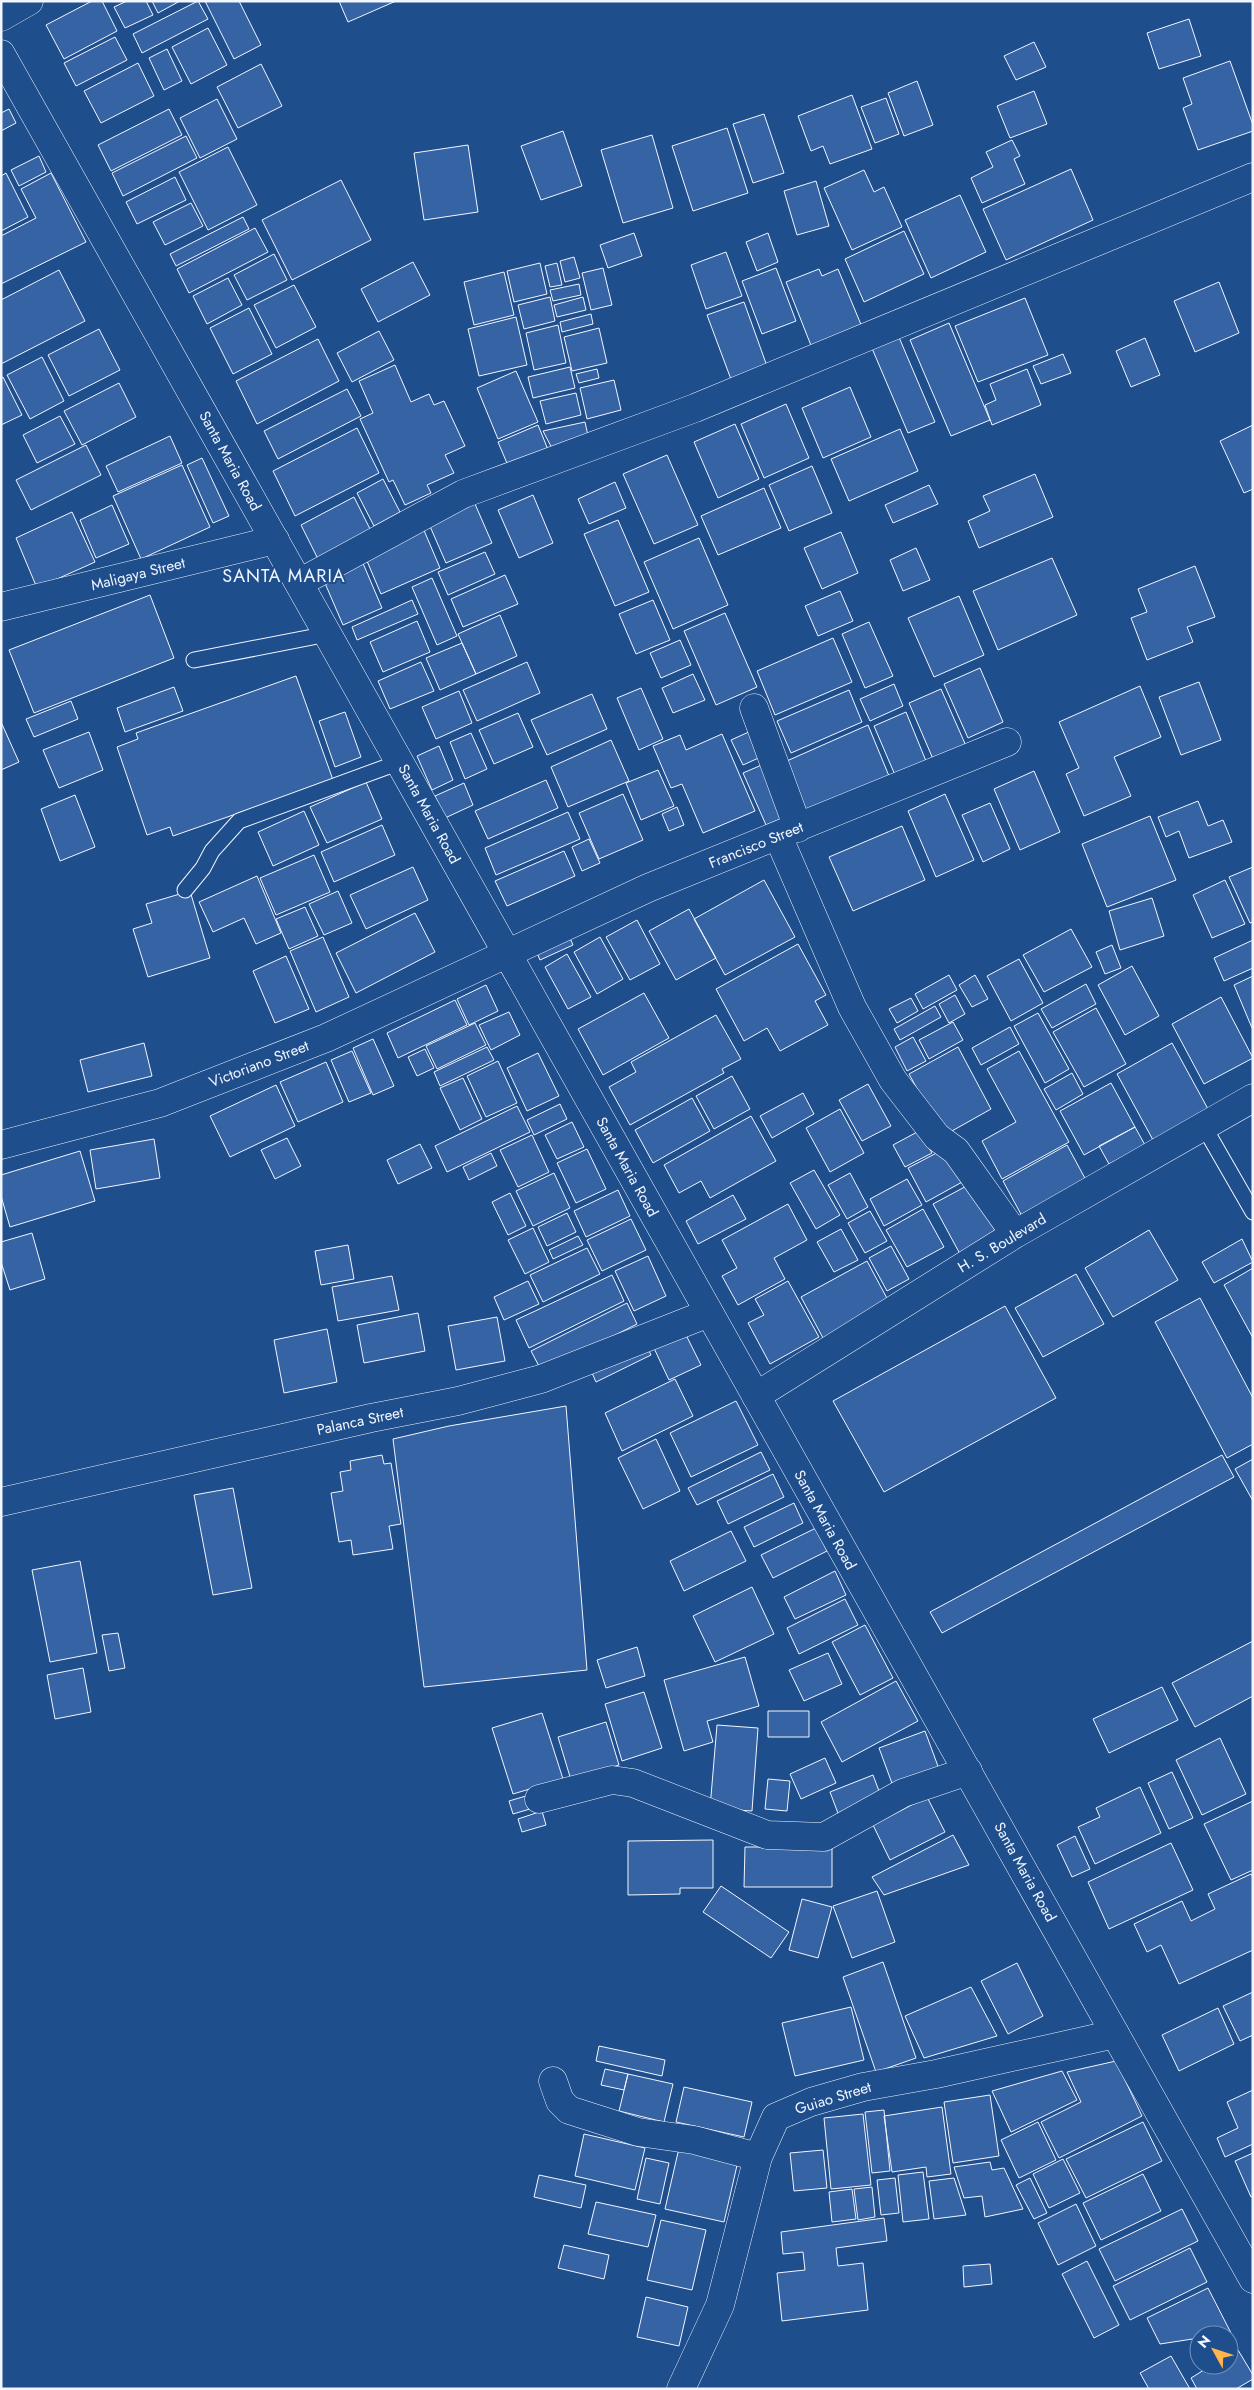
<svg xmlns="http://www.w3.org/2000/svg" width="1254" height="2390" font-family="Jost,sans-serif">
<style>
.building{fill:#3563a3;stroke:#f2f6ff}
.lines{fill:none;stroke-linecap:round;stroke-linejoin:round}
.lane-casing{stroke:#f2f6ff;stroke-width:17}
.street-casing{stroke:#f2f6ff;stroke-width:29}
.secondary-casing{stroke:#f2f6ff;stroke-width:29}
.lane{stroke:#1f4e8c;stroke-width:15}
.street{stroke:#1f4e8c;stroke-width:28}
.secondary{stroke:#1f4e8c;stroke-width:28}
.labels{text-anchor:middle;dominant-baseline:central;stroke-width:4;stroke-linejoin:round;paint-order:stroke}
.street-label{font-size:15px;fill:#f2f6ff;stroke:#1f4e8c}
.quarter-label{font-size:18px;letter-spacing:1px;fill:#f2f6ff;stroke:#1f4e8c}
</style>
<rect width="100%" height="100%" fill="#1f4e8c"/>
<path class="building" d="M92 1H102L117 31 64 59 46 25Z
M127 1H146L153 15 125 28 114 7Z
M152 1H180L158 13Z
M198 1 208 19 142 53 133 34Z
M205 1H239L261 45 234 59Z
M339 1H396L348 22Z
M1189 19 1201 56 1159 69 1147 33Z
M208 28 227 65 191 84 172 47Z
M115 37 127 60 76 86 64 63Z
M1034 42 1046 67 1016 80 1004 56Z
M167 49 182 81 164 90 149 58Z
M1230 61 1253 125V131L1198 150 1183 108 1192 104 1183 78Z
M138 63 154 96 101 123 84 91Z
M261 64 282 106 238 128 217 87Z
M917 81 933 125 904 136 888 93Z
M1034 91 1047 124 1010 138 997 106Z
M852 95 872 149 830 164 823 146 811 151 798 116Z
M886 98 899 134 875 143 861 107Z
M217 99 237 139 200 158 180 118Z
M9 109 16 123 1 131V113Z
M169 109 182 135 111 171 98 145Z
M764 114 784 173 753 183 733 124Z
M727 128 748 193 693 211 672 146Z
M563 131 582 186 541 200 521 146Z
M652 135 673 208 623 223 601 150Z
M186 136 197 158 123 196 112 173Z
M1012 140 1020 156 1014 159 1025 184 982 203 971 178 993 167 986 152Z
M468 145 478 212 424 220 414 153Z
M228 147 257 205 208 230 179 172Z
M39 156 46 172 19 186 11 170Z
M1071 169 1093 220 1006 260 983 209Z
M864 170 874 192 884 187 902 227 852 250 824 188Z
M6 173 28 217 1 231V176Z
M51 173 86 242 1 284V236L36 218 21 189Z
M175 177 186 200 137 224 126 202Z
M341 180 371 240 292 280 262 220Z
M816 181 829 226 797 235 784 191Z
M960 195 986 252 931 278 905 220Z
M191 203 203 226 165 245 153 222Z
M243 217 249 229 176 266 170 254Z
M255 228 268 252 189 293 177 269Z
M904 231 924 274 864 302 845 259Z
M634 233 642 256 608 268 600 245Z
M768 233 778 262 757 271 746 242Z
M726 252 742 296 706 309 691 265Z
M274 254 287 280 247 300 234 275Z
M574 257 580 278 565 282 560 261Z
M413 262 430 295 378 322 361 289Z
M540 263 547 294 514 302 507 271Z
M557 263 562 285 550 287 545 266Z
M603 268 612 305 591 310 582 273Z
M776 268 796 321 762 334 742 281Z
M819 269 822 276 838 269 862 327 812 348 786 282Z
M59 270 85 321 1 364V300Z
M504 272 514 315 474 325 464 282Z
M228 278 242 305 207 324 193 296Z
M1219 282 1239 333 1195 352 1174 301Z
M579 284 581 295 553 301 550 290Z
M294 285 316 327 276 348 254 305Z
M550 297 555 321 524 329 518 305Z
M583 297 586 310 557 317 554 305Z
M1025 298 1048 355 978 382 955 326Z
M744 302 768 369 732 382 707 315Z
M249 308 272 354 233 374 210 328Z
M591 314 593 324 562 332 560 322Z
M516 317 527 365 479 376 468 329Z
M949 323 990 420 951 436 910 340Z
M558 325 566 363 534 370 526 333Z
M599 328 607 363 572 371 564 337Z
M99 329 120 370 69 396 48 355Z
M379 331 394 360 352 382 337 353Z
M898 335 935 422 908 433 871 346Z
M1145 338 1160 375 1131 387 1116 351Z
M318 339 339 381 257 424 236 381Z
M1063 354 1071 373 1041 384 1033 366Z
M42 357 64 401 30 419 7 375Z
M395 365 411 402 429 394 434 405 444 401 465 446 445 455 454 473 427 485 431 493 405 505 393 480 389 482 360 419 373 413 359 381Z
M570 367 575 388 533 398 528 377Z
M597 369 599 378 579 383 576 374Z
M1027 369 1041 405 992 425 985 405 996 400 990 384Z
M516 371 538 422 498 439 477 388Z
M3 377 22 415 1 425V378Z
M614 380 621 410 587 419 580 388Z
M119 383 136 417 82 445 64 411Z
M850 387 871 437 823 458 802 408Z
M347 389 361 416 278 459 264 431Z
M576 393 581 415 546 424 540 401Z
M786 404 809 458 764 478 741 424Z
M60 416 75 444 37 463 23 435Z
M585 422 590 445 556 456 543 431Z
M735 424 759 479 718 498 694 442Z
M538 425 551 457 512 475 498 442Z
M1253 425V489L1244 493 1220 441Z
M357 428 379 473 295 516 273 471Z
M900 429 918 471 849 501 831 459Z
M170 436 182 463 118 492 106 466Z
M86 445 101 475 31 510 16 480Z
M667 455 698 525 654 544 623 474Z
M202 458 229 516 213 523 187 465Z
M182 465 210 527 141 559 113 496Z
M812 466 832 513 789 531 769 485Z
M1035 474 1053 517 979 548 968 521 990 511 983 496Z
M383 479 400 512 374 526 357 493Z
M615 482 626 508 589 524 578 499Z
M929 485 938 504 893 523 885 505Z
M764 488 781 528 718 555 701 516Z
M533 495 553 543 519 558 498 510Z
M354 497 371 531 318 559 301 525Z
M475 504 492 543 446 563 429 524Z
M112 505 129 544 96 558 80 520Z
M72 512 95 562 37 588 16 538Z
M618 520 649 592 615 606 584 534Z
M423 528 440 568 381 594 364 554Z
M841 532 858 573 822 589 804 548Z
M699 538 728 605 673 629 644 562Z
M916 548 930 580 903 591 890 560Z
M485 552 495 574 448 595 438 572Z
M359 554 382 608 343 625 321 574Z
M1052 558 1077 615 998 650 973 591Z
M1195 566 1215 617 1187 627 1193 642 1147 660 1131 618 1147 612 1138 589Z
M505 575 518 604 463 627 451 599Z
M432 578 457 636 437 645 412 587Z
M840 591 853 621 818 636 805 606Z
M150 595 174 658 34 713 9 650Z
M959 596 984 655 934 677 908 618Z
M412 600 418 614 357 640 352 627Z
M653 600 670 640 636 654 619 614Z
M725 613 757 687 716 705 684 631Z
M500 615 517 656 476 674 458 634Z
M417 621 430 652 383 672 370 642Z
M869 622 893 676 865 688 842 634Z
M833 638 852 682 775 715 757 671Z
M680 640 691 665 661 678 650 653Z
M462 643 476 674 440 690 426 658Z
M421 662 434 691 390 709 378 681Z
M527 662 540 693 477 721 463 690Z
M980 668 1003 722 968 738 944 684Z
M693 674 705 700 673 713 662 688Z
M296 676 333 780 173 836 170 827 147 835 117 747 138 739 136 733Z
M1199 682 1221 740 1181 755 1159 697Z
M894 684 903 706 870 721 860 699Z
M1140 686 1161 737 1114 757 1131 796 1084 816 1066 774 1079 768 1059 722Z
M174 687 183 711 125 732 117 708Z
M641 688 663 739 639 750 617 698Z
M941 689 966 746 933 759 909 703Z
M849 690 862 722 791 753 777 721Z
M459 691 472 723 436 739 422 707Z
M592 694 607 729 547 755 531 720Z
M71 701 78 719 34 737 26 719Z
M345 712 361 757 335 767 319 721Z
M906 712 926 761 895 775 874 726Z
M518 713 533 747 494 764 479 730Z
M1 722 19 762 1 770Z
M868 725 889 776 802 814 780 764Z
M751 731 763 756 743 765 731 740Z
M89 732 103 770 59 788 43 750Z
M471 733 487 769 465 779 450 742Z
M722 734 755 811 703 833 682 784 671 788 653 746 680 735 686 750Z
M611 740 629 781 568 807 551 767Z
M439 746 453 780 432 790 417 756Z
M764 764 787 816 766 825 743 773Z
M658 770 674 806 641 820 626 783Z
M1034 771 1060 832 1020 850 994 789Z
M546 780 558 808 488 839 475 811Z
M366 782 382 819 327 843 310 807Z
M464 783 473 805 445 818 435 796Z
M623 794 643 840 599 859 579 813Z
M945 794 974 860 936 877 908 811Z
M75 795 95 847 60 861 41 809Z
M1198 801 1208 826 1223 820 1232 842 1189 858 1179 831 1166 837 1158 817Z
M990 803 1010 849 983 862 962 815Z
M677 807 684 825 669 831 662 814Z
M304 811 319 845 273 866 258 832Z
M568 812 580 839 496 875 485 848Z
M1150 816 1176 880 1107 907 1082 844Z
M382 825 395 855 334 882 321 852Z
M902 826 925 880 853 911 829 857Z
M589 839 600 863 582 871 572 847Z
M564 851 575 876 507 906 495 881Z
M314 855 330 892 276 915 260 878Z
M413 867 428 900 366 929 350 895Z
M1253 867V922L1250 923 1229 877Z
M257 876 281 933 256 944 244 918 213 932 199 902Z
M764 880 795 937 725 975 694 919Z
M1225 880 1245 924 1212 938 1193 895Z
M190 891 210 958 148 977 133 929 152 923 146 904Z
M338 891 352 923 324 935 309 904Z
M1152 898 1164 936 1120 950 1109 911Z
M305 907 318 936 289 949 276 919Z
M689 909 716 958 676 980 649 931Z
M415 913 435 952 356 993 336 953Z
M637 920 660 964 630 980 606 937Z
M566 929 573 945 540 960 533 943Z
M1071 929 1092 967 1044 992 1023 955Z
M323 937 349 997 316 1012 290 951Z
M600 937 623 979 597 994 574 952Z
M1253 940V968L1224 981 1214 958Z
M798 944 826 995 815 1001 828 1025 780 1051 767 1028 744 1041 716 989Z
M1112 945 1121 968 1105 974 1096 952Z
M567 954 591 997 568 1009 545 967Z
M286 956 309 1009 275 1023 253 971Z
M1019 959 1043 1003 1011 1021 987 976Z
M1132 966 1159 1016 1125 1035 1098 985Z
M949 975 957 990 923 1009 915 994Z
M975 975 988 999 972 1007 959 985Z
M1253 976V1028H1252L1234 985Z
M1086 984 1096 1004 1052 1028 1041 1009Z
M486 985 498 1011 469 1025 457 999Z
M644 993 669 1038 603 1075 578 1029Z
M955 995 965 1014 949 1023 939 1004Z
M1221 997 1253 1058 1204 1084 1172 1024Z
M911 998 918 1011 897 1023 889 1009Z
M455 1000 467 1025 398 1058 387 1033Z
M935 1006 941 1017 900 1040 894 1029Z
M1096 1008 1126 1064 1084 1087 1053 1032Z
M509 1012 520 1035 491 1050 479 1025Z
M1038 1013 1069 1069 1045 1083 1014 1026Z
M716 1015 741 1059 722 1069 724 1073 630 1125 609 1087 636 1072 631 1062Z
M953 1022 963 1040 929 1059 919 1040Z
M475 1023 486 1045 437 1069 426 1046Z
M1010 1027 1019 1044 981 1065 972 1048Z
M913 1037 926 1061 907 1071 895 1047Z
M373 1039 394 1086 373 1095 353 1048Z
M144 1043 152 1076 88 1092 80 1060Z
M1172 1043 1208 1109 1153 1140 1117 1074Z
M487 1047 494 1060 440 1086 434 1072Z
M958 1047 991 1109 943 1136 909 1074Z
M425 1049 434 1068 417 1076 408 1057Z
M352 1051 371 1093 349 1102 331 1060Z
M1019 1051 1069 1142 1002 1179 982 1141 1016 1122 987 1069Z
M538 1053 559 1096 527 1111 507 1068Z
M498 1061 517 1103 486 1117 467 1076Z
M326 1062 343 1102 298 1122 280 1082Z
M1072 1073 1083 1094 1056 1110 1044 1089Z
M732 1076 750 1109 714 1129 696 1096Z
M463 1078 482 1119 460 1130 440 1088Z
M1111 1083 1135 1127 1084 1155 1060 1111Z
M868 1084 891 1126 862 1141 839 1100Z
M276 1085 295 1126 230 1157 210 1116Z
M803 1093 814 1114 772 1138 760 1116Z
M692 1098 710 1131 653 1163 635 1130Z
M560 1104 567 1119 534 1135 527 1120Z
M517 1106 530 1132 447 1172 435 1146Z
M840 1109 864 1153 830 1172 806 1128Z
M751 1116 776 1161 710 1198 701 1181 679 1193 664 1165Z
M572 1122 584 1147 557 1159 545 1135Z
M1135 1127 1145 1145 1109 1164 1099 1146Z
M919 1131 932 1153 905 1167 893 1145Z
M532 1135 549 1172 518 1187 500 1150Z
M287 1138 301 1166 275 1179 261 1150Z
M154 1139 160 1178 96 1189 90 1150Z
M420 1144 432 1168 398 1184 387 1160Z
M1067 1145 1087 1182 1023 1218 1003 1181Z
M946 1148 964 1181 926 1202 908 1168Z
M587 1149 606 1189 576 1203 557 1163Z
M80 1151 95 1201 10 1227 1 1196V1175Z
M491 1153 497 1166 469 1180 463 1167Z
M814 1170 840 1215 816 1229 790 1183Z
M554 1173 570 1208 533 1226 516 1191Z
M850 1173 868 1207 847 1219 828 1185Z
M907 1179 922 1205 884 1226 870 1199Z
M974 1182 1001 1231 960 1254 933 1204Z
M618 1190 630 1216 586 1237 574 1211Z
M510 1193 526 1226 508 1235 492 1202Z
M733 1195 746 1219 698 1244 686 1221Z
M788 1204 807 1240 774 1258 785 1279 738 1305 722 1276 737 1268 722 1240Z
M923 1209 944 1247 907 1267 886 1230Z
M870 1211 887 1241 865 1253 848 1223Z
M567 1213 576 1232 547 1246 538 1227Z
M631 1219 646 1250 602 1271 587 1240Z
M533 1228 549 1262 525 1274 508 1240Z
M841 1229 858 1260 834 1272 817 1242Z
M1149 1230 1178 1280 1113 1317 1085 1268Z
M32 1233 45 1279 10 1290 1 1262V1242Z
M578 1236 583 1245 553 1259 549 1250Z
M1242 1239 1253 1262 1214 1283 1202 1262Z
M348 1245 354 1279 321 1285 315 1251Z
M891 1246 909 1279 887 1291 869 1258Z
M587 1248 600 1274 543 1302 530 1275Z
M648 1256 666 1296 634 1311 615 1271Z
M867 1261 889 1302 823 1338 801 1297Z
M1253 1268V1338L1224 1285Z
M1076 1274 1104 1324 1043 1357 1015 1308Z
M612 1275 624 1301 529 1348 516 1320Z
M392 1276 399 1310 338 1321 332 1287Z
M528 1281 539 1304 504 1320 494 1297Z
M788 1281 819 1337 770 1364 748 1323 764 1315 755 1299Z
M1200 1298 1253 1398V1444L1227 1458 1155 1322Z
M627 1303 637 1324 542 1372 531 1351Z
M1005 1306 1056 1398 884 1492 833 1401Z
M418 1313 425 1351 364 1363 357 1325Z
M497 1317 505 1361 456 1370 448 1326Z
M327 1329 337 1382 284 1393 274 1340Z
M683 1329 701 1365 669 1380 652 1344Z
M644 1340 651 1355 596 1382 589 1366Z
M675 1379 693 1416 622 1451 605 1413Z
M736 1401 758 1445 691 1477 670 1433Z
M566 1406 587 1670 424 1687 393 1439 449 1426Z
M656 1439 680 1491 643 1509 618 1458Z
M761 1452 770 1470 697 1505 688 1488Z
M382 1455 384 1464 391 1463 401 1524 389 1526 393 1549 353 1555 351 1540 339 1542 331 1493 343 1491 340 1472 351 1470 350 1461Z
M1222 1455 1234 1477 942 1633 930 1612Z
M1253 1459V1501L1235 1469Z
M773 1474 784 1497 728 1524 717 1501Z
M233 1488 252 1588 213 1595 194 1495Z
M794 1503 803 1523 754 1547 744 1527Z
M816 1528 827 1551 773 1578 761 1555Z
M731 1531 746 1561 684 1591 670 1561Z
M80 1561 97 1653 50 1662 32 1570Z
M835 1571 846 1595 795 1619 784 1597Z
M752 1587 774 1634 715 1662 693 1616Z
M845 1599 858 1625 799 1654 787 1628Z
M865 1625 893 1678 860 1695 832 1642Z
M118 1633 125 1668 109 1671 102 1635Z
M1253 1641V1696L1195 1727 1172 1683Z
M637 1647 645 1676 606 1688 597 1660Z
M828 1653 842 1684 804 1701 789 1670Z
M745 1657 759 1706 707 1721 713 1742 684 1751 664 1680Z
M83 1668 91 1712 55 1719 47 1675Z
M896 1681 918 1721 842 1762 821 1722Z
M1162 1687 1178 1720 1109 1753 1093 1719Z
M644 1692 662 1748 622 1761 605 1704Z
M768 1711H809V1737H768Z
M542 1713 563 1779 513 1794 492 1728Z
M606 1722 619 1765 571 1780 558 1737Z
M717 1725 758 1728 752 1811 710 1808Z
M925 1731 939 1769 893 1786 879 1748Z
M1220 1738 1246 1794 1202 1815 1176 1760Z
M825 1758 836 1783 801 1799 790 1774Z
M1172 1772 1193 1818 1169 1829 1148 1783Z
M873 1775 882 1799 839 1816 830 1792Z
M768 1779 790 1781 787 1811 765 1809Z
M1140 1787 1161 1833 1095 1864 1078 1827 1100 1817 1096 1808Z
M536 1793 540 1806 513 1814 509 1801Z
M927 1797 945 1832 890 1860 873 1825Z
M1253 1801V1870L1231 1880 1204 1824Z
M542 1811 546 1825 522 1832 518 1819Z
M953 1835 969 1865 884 1895 872 1877Z
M1075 1836 1090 1869 1072 1877 1057 1845Z
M713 1840V1888H680V1894L628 1895V1841Z
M1171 1843 1193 1890 1109 1929 1088 1882Z
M745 1847H832V1887H744Z
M1251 1874 1253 1878V1950L1179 1984 1161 1945 1147 1952 1134 1924 1182 1901 1191 1921 1215 1909 1208 1894Z
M721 1886 789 1932 771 1958 703 1912Z
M877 1891 895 1942 852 1958 833 1906Z
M802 1899 832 1907 818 1958 789 1950Z
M883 1962 916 2058 876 2072 843 1977Z
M1017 1963 1043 2016 1008 2034 981 1981Z
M971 1987 997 2036 924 2058 905 2016Z
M1253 1992V2035L1240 2041 1223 2006Z
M851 2007 864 2060 795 2076 782 2023Z
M1218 2008 1234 2044 1179 2071 1162 2035Z
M599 2046 665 2060 662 2076 596 2061Z
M1116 2061 1142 2116 1059 2158 1041 2122 1081 2102 1067 2072Z
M605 2069 628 2074 624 2090 601 2085Z
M1062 2071 1077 2100 1011 2132 992 2091Z
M628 2074 673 2084 664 2122 619 2111Z
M684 2087 752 2102 744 2137 676 2122Z
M1253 2090V2144L1225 2157 1217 2138 1238 2128 1227 2102Z
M990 2095 999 2156 953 2163 944 2102Z
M942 2107 951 2174 927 2177 926 2167 892 2172 884 2116Z
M884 2110 890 2171 872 2173 865 2112Z
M863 2114 871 2185 831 2189 824 2118Z
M1038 2122 1056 2160 1019 2178 1001 2140Z
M1143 2122 1162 2161 1086 2198 1066 2159Z
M584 2134 645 2148 635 2190 575 2176Z
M679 2148 738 2161 724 2222 665 2209Z
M823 2150 827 2188 794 2191 790 2153Z
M1253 2153V2196L1251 2197 1235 2161Z
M646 2158 669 2163 660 2204 637 2199Z
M1063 2159 1080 2193 1049 2208 1033 2174Z
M990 2162 992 2170 1004 2168 1023 2209 985 2217 982 2196 964 2198 954 2167Z
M923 2172 929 2219 903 2222 898 2175Z
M1143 2174 1161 2211 1101 2240 1083 2203Z
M539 2175 586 2185 581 2208 534 2197Z
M895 2178 899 2213 881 2215 877 2180Z
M954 2178 966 2215 934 2219 929 2181Z
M1030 2178 1047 2213 1034 2219 1016 2185Z
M872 2187 875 2217 858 2220 854 2189Z
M852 2189 856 2219 832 2222 829 2192Z
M596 2202 656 2215 648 2247 588 2234Z
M1076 2204 1096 2246 1058 2265 1038 2223Z
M1182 2209 1198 2241 1115 2281 1099 2249Z
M884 2218 887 2241 836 2248 838 2266 863 2263 868 2310 782 2321 777 2273 805 2270 803 2252 783 2254 781 2232Z
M661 2220 706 2230 692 2290 647 2280Z
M564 2245 609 2255 604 2279 558 2268Z
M1190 2248 1207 2282 1130 2320 1113 2286Z
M1087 2261 1119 2325 1094 2338 1062 2274Z
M990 2264 992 2284 964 2287 963 2266Z
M1208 2288 1231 2333 1199 2335V2338L1160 2344 1147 2318Z
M646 2297 688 2307 679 2346 637 2337Z
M1238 2350 1253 2375V2379L1236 2389H1197L1191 2378 1212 2365H1229V2355Z
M1171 2356 1190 2389H1149L1140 2373Z"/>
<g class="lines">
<defs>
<path id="lane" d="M194 660 328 634
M185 890 203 868 212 851 239 821 400 762
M1203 1125 1253 1212"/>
<path id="street" d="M1 17 29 1
M299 583 463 494 695 408 1253 177
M1 607 275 540
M754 708 798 828
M778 836 852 1007 893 1080 937 1137 956 1151 1015 1234
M1 1145 160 1103 326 1038 648 888 1007 742
M756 1396 1015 1234 1253 1098
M1 1502 371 1418 458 1401 541 1379 709 1313
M539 1799 612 1780 633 1783 767 1835 824 1837 903 1793 968 1771
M553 2081 560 2101 569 2110 638 2132 694 2140 758 2157
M681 2389 720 2305 758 2157 776 2117 811 2102 863 2087 936 2074 1115 2034"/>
<path id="secondary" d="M1 54 1253 2279"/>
</defs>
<use href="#lane" class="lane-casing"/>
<use href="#street" class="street-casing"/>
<use href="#secondary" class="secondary-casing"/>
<use href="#lane" class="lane"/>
<use href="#street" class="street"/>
<use href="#secondary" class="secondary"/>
</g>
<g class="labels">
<g class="street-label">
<text transform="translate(230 461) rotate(61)">Santa Maria Road</text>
<text transform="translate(138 574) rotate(-14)">Maligaya Street</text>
<text transform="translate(429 814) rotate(61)">Santa Maria Road</text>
<text transform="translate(756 845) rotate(-22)">Francisco Street</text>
<text transform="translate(259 1064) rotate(-21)">Victoriano Street</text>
<text transform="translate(627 1167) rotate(61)">Santa Maria Road</text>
<text transform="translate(1002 1243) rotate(-31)">H. S. Boulevard</text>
<text transform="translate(360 1421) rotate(-12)">Palanca Street</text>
<text transform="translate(825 1520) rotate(61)">Santa Maria Road</text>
<text transform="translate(1025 1872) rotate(61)">Santa Maria Road</text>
<text transform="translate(833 2098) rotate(-17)">Guiao Street</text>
</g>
<g class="quarter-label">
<text x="284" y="576">SANTA MARIA</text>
</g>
</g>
<rect width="1254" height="2390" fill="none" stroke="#f2f6ff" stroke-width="5"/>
<g transform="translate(1214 2350) rotate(310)"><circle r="24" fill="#1f4e8c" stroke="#7391ba"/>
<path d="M0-4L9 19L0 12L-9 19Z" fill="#ffb74d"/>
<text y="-8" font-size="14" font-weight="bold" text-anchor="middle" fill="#f2f6ff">N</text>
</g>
</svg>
